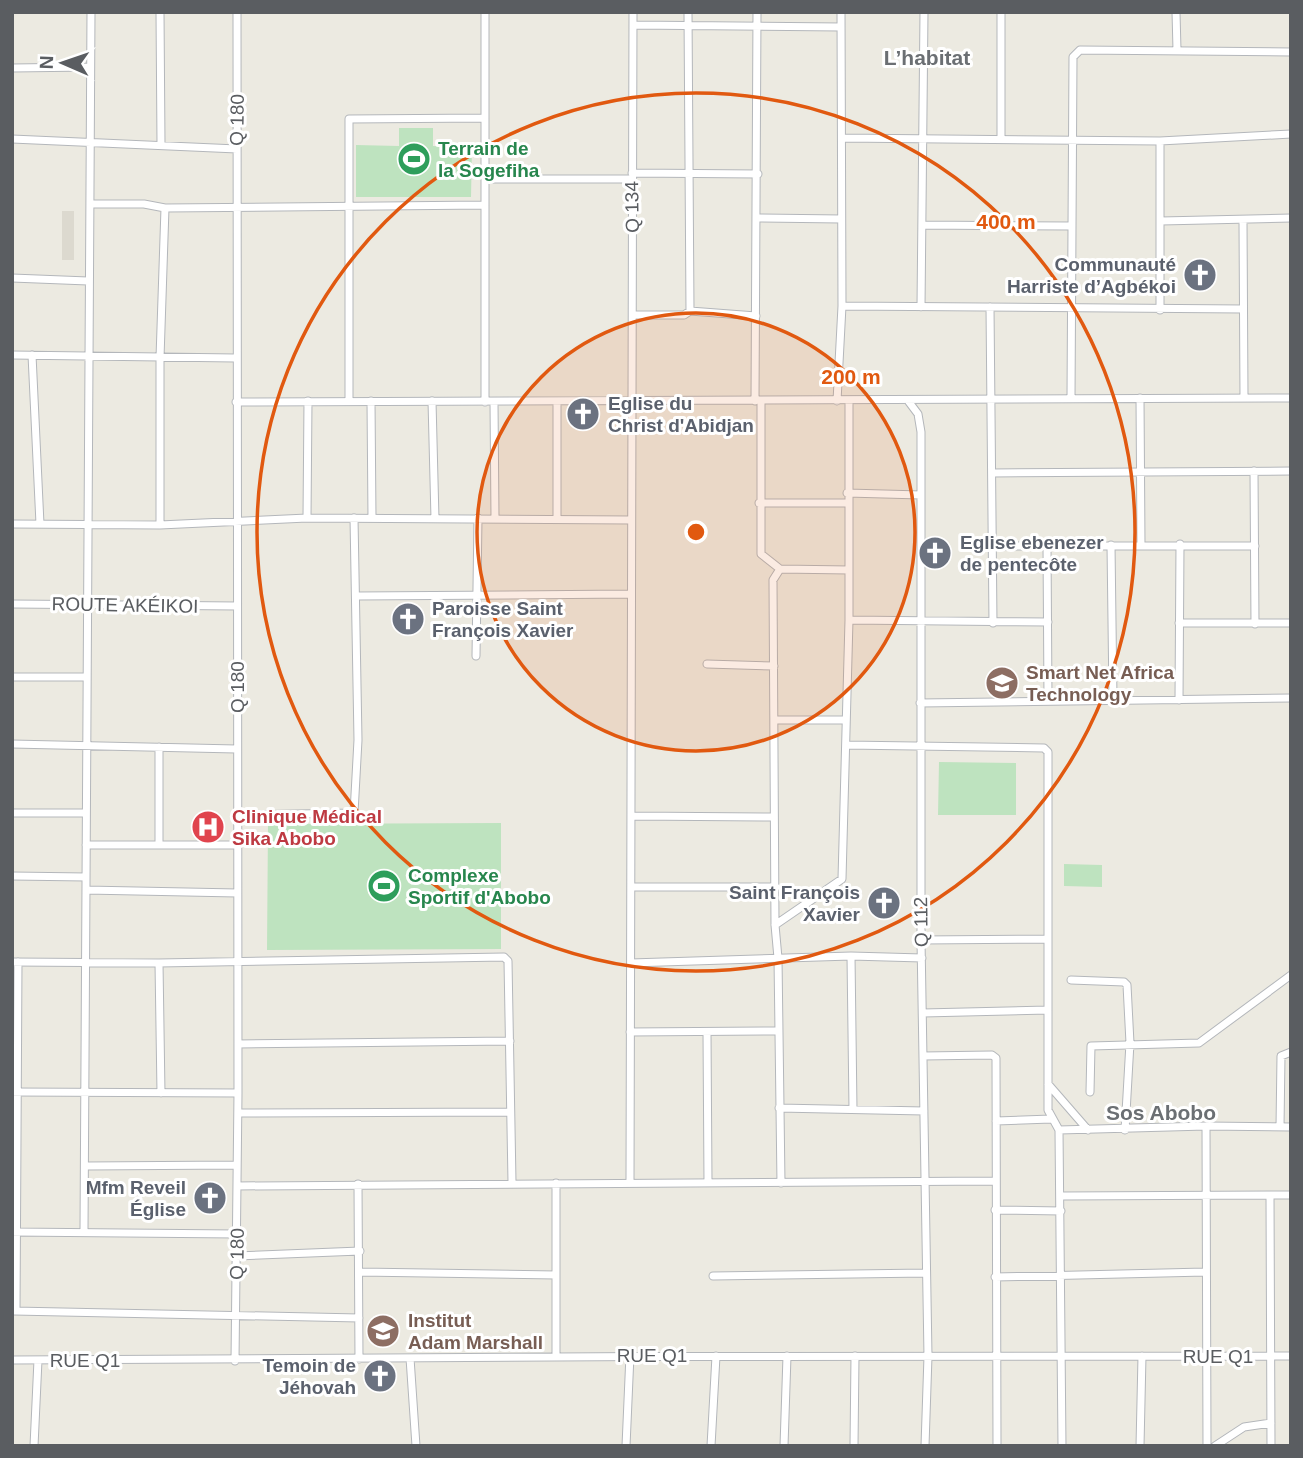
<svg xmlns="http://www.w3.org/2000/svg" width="1303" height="1458" font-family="Arial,sans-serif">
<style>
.education{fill:#dcd9cf}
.green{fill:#bee3bf}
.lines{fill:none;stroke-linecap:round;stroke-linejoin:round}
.minor-casing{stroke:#b4b7bb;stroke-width:9}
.minor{stroke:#fff;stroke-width:7}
.ring{fill:none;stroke:#e15910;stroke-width:3.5}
.labels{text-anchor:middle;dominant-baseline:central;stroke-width:6;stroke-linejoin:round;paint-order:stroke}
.street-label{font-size:19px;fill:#5a5d61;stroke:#fff}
.leisure-label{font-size:19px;font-weight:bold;fill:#27864d;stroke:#fff;text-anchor:start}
.worship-label{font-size:19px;font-weight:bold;fill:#5b616d;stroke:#fff;text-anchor:end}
.education-label{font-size:19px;font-weight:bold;fill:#785e54;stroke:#fff;text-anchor:start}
.health-label{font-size:19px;font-weight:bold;fill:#be3a42;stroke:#fff;text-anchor:start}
.neighbourhood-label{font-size:21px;font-weight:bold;fill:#6b6f73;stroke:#fff}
.centre{fill:#e15910;stroke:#fff;stroke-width:3.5}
.ring-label{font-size:21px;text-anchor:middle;font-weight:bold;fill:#e15910;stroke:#fff;stroke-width:6;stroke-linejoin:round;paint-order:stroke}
</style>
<rect width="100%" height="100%" fill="#eceae1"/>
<path class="education" d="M62 211H74V260H62Z"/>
<path class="green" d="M399 128H433V146L472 147 471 197H356V145L399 146Z
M939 762 1016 763V815H938Z
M501 823V949L267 950 268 824Z
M1064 864 1102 865V887L1064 886Z"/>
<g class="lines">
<defs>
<path id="minor" d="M160 12 161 144
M485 12V402
M688 12 690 311
M1176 12 1177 50
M633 25 841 27
M12 68 90 67
M842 138 1160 141 1291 134
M12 139 237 149
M1001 139V12
M632 173 758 174
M485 179H632
M91 204H144L165 208 485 205
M758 218 841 219
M1161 221 1291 218
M1243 221 1244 397
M922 225 1072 226
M12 278 88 281
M842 306 1243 309
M921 307 924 12
M990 307 993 623
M1160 310V141
M634 315H684L690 311 756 316
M12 355 235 358
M32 355 40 524
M1140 398 1141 544
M1071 399 1073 57 1080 50 1291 52
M349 401V119L485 118
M371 401 372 518
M432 401 435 519
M755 401 757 12
M761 401V554L780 569 849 570
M837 401 842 306 841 12
M236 402 1291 398
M494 402 495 518
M557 402V519
M909 402 918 414 921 432V940L928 1356 925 1446
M1254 471 1255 624
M992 473 1291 471
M847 493 921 495
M759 503H847
M307 518 308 401
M12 524 160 525 307 518 631 520
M160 525V358L165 208
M1047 545 1048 700
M1111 545 1113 699
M992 546H1255
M780 569 773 580 775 925 778 958 781 1183
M357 596 631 594
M12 604 237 606
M849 620 1048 622
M1179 623H1291
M476 656 478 518
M707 664 774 666
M12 677H87
M1179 700 1180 544
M920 703 1291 698
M774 720H845
M12 744 236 749
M846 745 1044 748 1048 752V1110L1059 1130 1062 1446
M159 747V845
M12 813H86
M237 815 354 813 358 740 354 518
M632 816 774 817
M86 845H237
M12 876 86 877
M631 887H776
M86 890 237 893
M775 925 842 879 849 620V402
M921 940 1047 939
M851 956 853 1109
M12 962 159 963 504 957 508 961 512 1182
M159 963 161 1093
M631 963 851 956 922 958
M1071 980 1124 982 1127 985 1130 1043 1125 1130
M923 1013 1048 1010
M630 1032 779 1031
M707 1032 708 1183
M238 1044 510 1041
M923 1056 992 1055 996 1058 997 1446
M1048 1084 1088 1130
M12 1092 238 1093
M1090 1092 1091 1046 1199 1043 1291 975
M779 1108 924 1111
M238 1113 510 1112
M996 1121 1051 1119
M1206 1126 1207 1446
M1280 1127 1281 1056 1291 1052
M1059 1130 1206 1126 1291 1127
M86 1166 237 1165
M630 1183C631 793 635 403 633 12
M358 1184 359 1359
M237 1186 995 1181
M1061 1196 1291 1195
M1270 1196 1271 1446
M995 1210 1061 1211
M12 1232 237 1234
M84 1232 91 12
M236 1256 360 1251
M360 1272 556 1275
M713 1276 926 1273
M995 1277 1205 1272
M14 1311 359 1318
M16 1311 18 962
M556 1355V1183
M410 1358 416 1446
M12 1360C438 1358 865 1354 1291 1356
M235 1361 238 1093 237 12
M34 1446 38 1360
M626 1446 630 1355
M711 1446 716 1356
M784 1446 787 1356
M854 1446 855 1356
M1140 1446 1142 1356
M1215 1446 1244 1427 1271 1423"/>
</defs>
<use href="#minor" class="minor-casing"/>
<use href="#minor" class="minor"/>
</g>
<circle cx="696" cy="532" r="219" fill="#e15910" fill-opacity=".12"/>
<g class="ring">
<circle cx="696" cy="532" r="219"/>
<circle cx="696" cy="532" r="439"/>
</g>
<defs>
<symbol id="stadium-disc" viewBox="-11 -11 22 22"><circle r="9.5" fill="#2e9e5b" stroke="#fff"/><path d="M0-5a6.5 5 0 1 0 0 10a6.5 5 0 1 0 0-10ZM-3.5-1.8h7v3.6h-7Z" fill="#fff"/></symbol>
<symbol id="church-disc" viewBox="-11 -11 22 22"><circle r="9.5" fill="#6b7280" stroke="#fff"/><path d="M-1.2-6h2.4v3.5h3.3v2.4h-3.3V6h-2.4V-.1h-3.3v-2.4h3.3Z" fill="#fff"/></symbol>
<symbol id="university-disc" viewBox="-11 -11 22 22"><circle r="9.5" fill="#8d6e63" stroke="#fff"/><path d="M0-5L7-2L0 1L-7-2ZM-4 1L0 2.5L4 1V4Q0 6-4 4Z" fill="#fff"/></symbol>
<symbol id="hospital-disc" viewBox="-11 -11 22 22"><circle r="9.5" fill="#e0444e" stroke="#fff"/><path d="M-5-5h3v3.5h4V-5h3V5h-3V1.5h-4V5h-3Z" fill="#fff"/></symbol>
</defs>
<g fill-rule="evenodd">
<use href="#stadium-disc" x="395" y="140" width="38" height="38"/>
<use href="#church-disc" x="1181" y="256" width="38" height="38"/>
<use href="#church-disc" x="564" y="395" width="38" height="38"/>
<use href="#church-disc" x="916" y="534" width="38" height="38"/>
<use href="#church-disc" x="389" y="600" width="38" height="38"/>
<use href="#university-disc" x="983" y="664" width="38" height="38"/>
<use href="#hospital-disc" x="189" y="808" width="38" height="38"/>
<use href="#stadium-disc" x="365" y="867" width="38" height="38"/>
<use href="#church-disc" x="865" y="884" width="38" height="38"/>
<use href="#church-disc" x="191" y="1179" width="38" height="38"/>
<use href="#university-disc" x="364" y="1312" width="38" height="38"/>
<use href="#church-disc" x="361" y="1357" width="38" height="38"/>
</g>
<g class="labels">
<g class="street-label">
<text transform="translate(237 120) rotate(-89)">Q 180</text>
<text transform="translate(632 207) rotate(-91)">Q 134</text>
<text transform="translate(125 605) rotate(1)">ROUTE AKÉIKOI</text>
<text transform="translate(237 687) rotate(-90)">Q 180</text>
<text transform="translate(921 922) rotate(-91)">Q 112</text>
<text transform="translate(237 1254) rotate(-89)">Q 180</text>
<text x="652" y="1355">RUE Q1</text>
<text x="1218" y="1356">RUE Q1</text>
<text x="85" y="1360">RUE Q1</text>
</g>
<g class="leisure-label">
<text x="438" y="148">Terrain de<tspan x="438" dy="22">la Sogefiha</tspan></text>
<text x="408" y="875">Complexe<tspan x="408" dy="22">Sportif d'Abobo</tspan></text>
</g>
<g class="worship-label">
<text x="1176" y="264">Communauté<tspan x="1176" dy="22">Harriste d’Agbékoi</tspan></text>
<text x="608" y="403" text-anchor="start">Eglise du<tspan x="608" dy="22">Christ d'Abidjan</tspan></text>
<text x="960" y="542" text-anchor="start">Eglise ebenezer<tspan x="960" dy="22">de pentecôte</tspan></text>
<text x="432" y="608" text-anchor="start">Paroisse Saint<tspan x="432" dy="22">François Xavier</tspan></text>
<text x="860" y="892">Saint François<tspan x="860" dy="22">Xavier</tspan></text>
<text x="186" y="1187">Mfm Reveil<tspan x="186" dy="22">Église</tspan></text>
<text x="356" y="1365">Temoin de<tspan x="356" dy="22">Jéhovah</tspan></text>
</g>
<g class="education-label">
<text x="1026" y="672">Smart Net Africa<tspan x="1026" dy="22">Technology</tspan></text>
<text x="408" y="1320">Institut<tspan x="408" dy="22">Adam Marshall</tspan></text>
</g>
<g class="health-label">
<text x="232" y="816">Clinique Médical<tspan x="232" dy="22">Sika Abobo</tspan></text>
</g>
<g class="neighbourhood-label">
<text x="927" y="57">L’habitat</text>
<text x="1161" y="1112">Sos Abobo</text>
</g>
</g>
<circle cx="696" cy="532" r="10" class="centre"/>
<g class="ring-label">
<text x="1006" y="229">400 m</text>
<text x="851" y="384">200 m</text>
</g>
<rect width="1303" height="1458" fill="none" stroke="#5a5d61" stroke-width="28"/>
<g transform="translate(63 63) rotate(272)" stroke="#ffffff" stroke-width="5" paint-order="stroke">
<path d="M0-5L12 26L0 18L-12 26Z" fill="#5a5d61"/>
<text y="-10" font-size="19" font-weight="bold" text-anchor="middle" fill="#5a5d61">N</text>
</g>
</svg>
